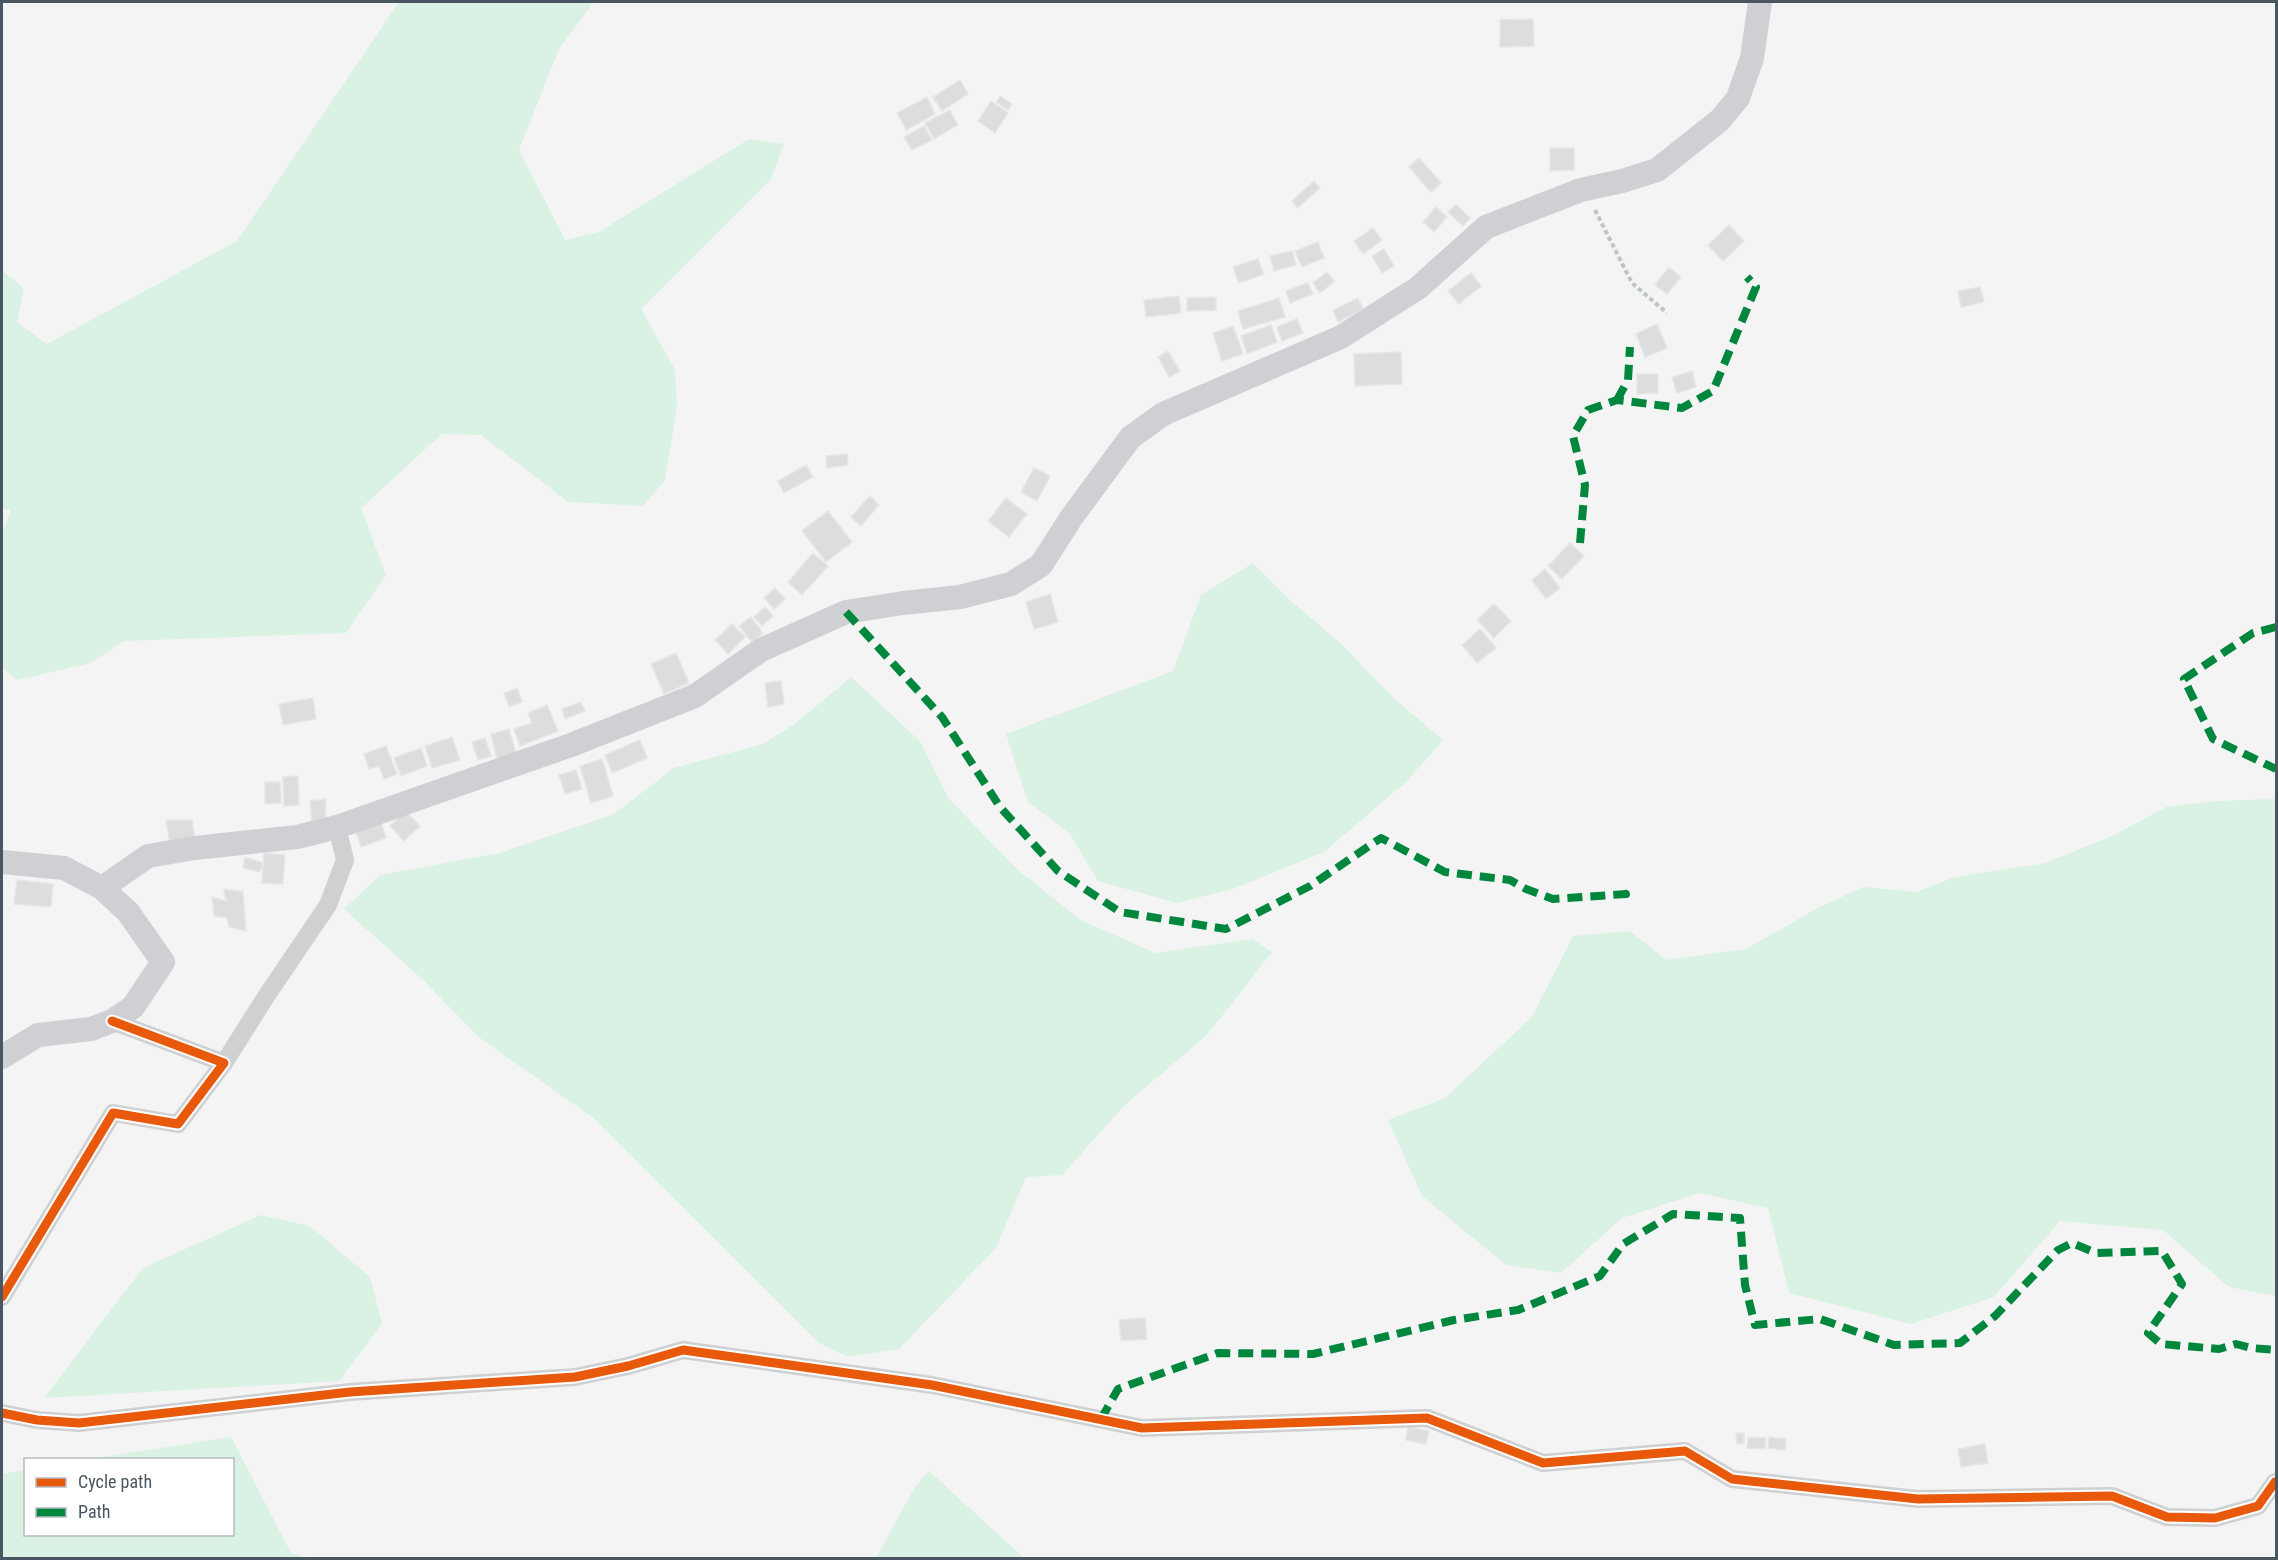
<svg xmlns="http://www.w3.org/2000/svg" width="2278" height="1560" font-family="'Roboto Condensed',sans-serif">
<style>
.green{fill:#d9f2e3}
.building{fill:#ddddde;stroke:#e5e6e7;stroke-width:1.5}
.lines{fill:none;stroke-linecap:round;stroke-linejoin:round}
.path{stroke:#bcc7c4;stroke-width:4;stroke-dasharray:4.5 3;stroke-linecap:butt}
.minor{stroke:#ced0d2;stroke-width:18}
.secondary{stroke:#ced0d4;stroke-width:24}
.quiet{stroke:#00873e;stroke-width:8;stroke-dasharray:15 8;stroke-linecap:butt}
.cycleway-casing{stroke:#fff;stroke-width:13}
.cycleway{stroke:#e8590c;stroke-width:9}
</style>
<rect width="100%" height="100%" fill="#f4f4f4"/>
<path class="green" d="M399 2H594L559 49 519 150 565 240 599 232 749 139 784 144 771 179 641 309 675 370 677 407 665 480 643 506 568 502 481 435 442 434 361 508 386 575 346 633 124 641 91 663 17 680 2 668V534L11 510 2 508V270L24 289 17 322 47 344 237 241Z
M1253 563 1290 600 1340 643 1395 699 1443 740 1406 782 1324 852 1280 870 1233 889 1177 903 1098 881 1070 834 1028 802 1006 734 1173 671 1201 595Z
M851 677 920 741 949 799 1020 872 1081 920 1155 953 1253 939 1272 952 1207 1035 1125 1105 1062 1175 1026 1177 996 1248 899 1349 848 1357 819 1343 592 1117 480 1038 422 979 344 909 380 875 500 853 614 814 674 768 763 744 796 723Z
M2276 799V1296L2229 1287 2163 1230 2060 1221 1994 1297 1911 1324 1789 1293 1768 1208 1699 1193 1622 1218 1561 1273 1506 1265 1422 1196 1388 1120 1445 1098 1532 1017 1573 936 1630 931 1666 960 1746 949 1814 910 1863 887 1917 892 1955 877 2046 863 2112 836 2166 807 2216 801Z
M261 1215 310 1226 370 1277 382 1323 339 1381 44 1398 143 1268Z
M231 1437 291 1553 309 1558H2V1474L25 1470 26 1534H232V1460L90 1459Z
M929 1471 1024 1558H876L915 1487Z"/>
<path class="building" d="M1533 19 1534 46 1500 47V20Z
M960 80 968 94 942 111 933 97Z
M1000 96 1012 104 1008 110 996 102Z
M927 97 935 114 906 130 897 113Z
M991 101 1008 113 995 133 978 121Z
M950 110 958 125 934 139 925 123Z
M924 126 932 140 912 150 904 137Z
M1550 148H1574V170L1550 171Z
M1419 158 1441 183 1431 192 1409 167Z
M1314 181 1320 188 1298 208 1292 201Z
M1456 204 1470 218 1463 226 1448 212Z
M1436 207 1447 217 1434 232 1423 222Z
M1729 225 1744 241 1723 261 1708 245Z
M1373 228 1382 240 1363 254 1354 241Z
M1318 242 1324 258 1302 267 1295 251Z
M1384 249 1394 266 1382 273 1372 256Z
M1292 251 1296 265 1274 271 1270 256Z
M1258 259 1264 274 1239 283 1233 267Z
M1669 267 1681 277 1667 294 1655 285Z
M1327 272 1335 281 1320 293 1313 283Z
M1471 273 1481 286 1459 304 1448 291Z
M1308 283 1313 294 1290 303 1286 291Z
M1980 287 1984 302 1961 307 1958 291Z
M1179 296 1181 313 1146 317 1144 300Z
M1216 297V310L1187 311V298Z
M1279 298 1285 317 1243 329 1238 311Z
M1358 298 1363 309 1338 322 1333 310Z
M1297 319 1303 333 1282 341 1277 327Z
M1657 324 1667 348 1645 357 1636 334Z
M1271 325 1277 342 1247 354 1241 336Z
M1233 326 1243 354 1222 361 1213 333Z
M1168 351 1180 371 1169 377 1158 357Z
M1401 352 1402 384 1355 386 1354 354Z
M1692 371 1696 387 1677 393 1672 377Z
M1637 374H1658V393L1637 394Z
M847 454 848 465 827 468 826 456Z
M806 465 813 477 784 493 778 481Z
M1034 468 1050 476 1037 501 1021 492Z
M870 496 879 505 861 526 851 517Z
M1006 498 1027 514 1009 537 988 521Z
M828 511 852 542 826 562 802 531Z
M1570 543 1584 556 1562 579 1548 566Z
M813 553 828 566 802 595 788 582Z
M1545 569 1560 588 1546 599 1532 580Z
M775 588 785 599 774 609 764 598Z
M1050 594 1058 622 1034 629 1026 602Z
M1494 604 1511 621 1494 638 1477 620Z
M765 607 773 616 762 626 754 617Z
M751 617 763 633 752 642 739 626Z
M732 624 745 637 728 654 715 640Z
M1480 629 1496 648 1477 663 1462 645Z
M676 653 689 683 664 694 651 664Z
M781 681 784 704 768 707 765 683Z
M517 688 522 702 509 707 504 693Z
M313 698 316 719 283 725 279 704Z
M581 702 585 711 565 719 562 709Z
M547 705 558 731 520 746 514 729 532 723 528 713Z
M509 729 517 757 498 763 491 734Z
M452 737 460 760 432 768 425 746Z
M485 738 491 756 478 760 472 742Z
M640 740 647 758 612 773 605 755Z
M386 746 397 774 384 779 379 766 369 769 364 754Z
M421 748 427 766 401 776 394 758Z
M602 759 613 796 591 803 580 766Z
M576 770 582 789 565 794 559 775Z
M298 776 299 805 284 806 283 777Z
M265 782H280L281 803 265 804Z
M326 799 325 822 312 824 310 801Z
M405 811 420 826 404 841 390 826Z
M379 816 386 838 361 847 354 825Z
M166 820H192L195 842 170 844Z
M264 853 285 855 283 884 262 883Z
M245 857 263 863 260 872 243 868Z
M17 880 53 884 51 907 14 904Z
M224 889 243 892 246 931 229 927 227 918 214 916 212 897 226 901Z
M1145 1318 1147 1339 1121 1341 1119 1320Z
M1408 1427 1429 1431 1426 1444 1406 1440Z
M1736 1433H1744V1443L1737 1444Z
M1748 1437 1766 1438 1765 1449 1747 1448Z
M1769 1437 1786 1439 1785 1450 1768 1448Z
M1985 1444 1988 1463 1961 1467 1958 1449Z"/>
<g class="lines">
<path class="path" d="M1595 210 1632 283 1667 313"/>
<path class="minor" d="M224 1063 267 995 328 905 345 860 337 827
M2 1297 113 1113 178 1124 224 1063 112 1021
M2 1413 37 1420 79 1423 350 1392 575 1377 628 1366 683 1350 932 1385 1142 1428 1427 1418 1543 1463 1685 1451 1732 1479 1918 1499 2112 1496 2167 1517 2215 1518 2258 1506 2275 1482"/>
<path class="secondary" d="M2 862 64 868 102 888 128 912 163 962 133 1007 112 1021 91 1029 38 1035 2 1057
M102 888 148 856 195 848 297 837 337 827 571 745 695 696 761 650 846 612 903 603 960 597 1011 584 1041 565 1071 518 1130 438 1163 414 1341 337 1418 288 1486 227 1581 190 1622 181 1657 170 1720 120 1738 98 1752 58 1760 2"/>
<path class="quiet" d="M1617 400 1628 380 1630 347
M1580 543 1585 485 1573 436 1588 410 1617 400 1682 408 1713 391 1756 287 1747 277
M846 612 942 717 1000 807 1058 871 1120 912 1226 929 1310 886 1381 838 1445 872 1510 880 1526 889 1553 899 1626 894 1622 893
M2276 627 2253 633 2184 679 2213 739 2276 769
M1101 1419 1118 1389 1218 1353 1313 1354 1454 1320 1518 1310 1600 1276 1623 1244 1673 1214 1740 1218 1745 1285 1755 1325 1820 1319 1894 1345 1960 1343 1995 1316 2058 1250 2072 1243 2096 1253 2162 1251 2182 1284 2148 1333 2161 1344 2219 1349 2236 1344 2251 1348 2276 1350"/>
<defs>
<path id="cycleway" d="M2 1297 113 1113 178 1124 224 1063 112 1021
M2 1413 37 1420 79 1423 350 1392 575 1377 628 1366 683 1350 932 1385 1142 1428 1427 1418 1543 1463 1685 1451 1732 1479 1918 1499 2112 1496 2167 1517 2215 1518 2258 1506 2275 1482"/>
</defs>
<use href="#cycleway" class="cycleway-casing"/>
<use href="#cycleway" class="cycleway"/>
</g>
<rect width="2278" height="1560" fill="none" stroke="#4a5661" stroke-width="6"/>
<rect x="24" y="1458" width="210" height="78" fill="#ffffff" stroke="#b7bbc0" stroke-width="1.5"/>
<rect x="36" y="1478" width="30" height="9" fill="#e8590c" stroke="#b7bbc0" stroke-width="1.5"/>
<text x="78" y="1488" font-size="18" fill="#4a5661">Cycle path</text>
<rect x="36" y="1508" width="30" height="9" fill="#00873e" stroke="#b7bbc0" stroke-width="1.5"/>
<text x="78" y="1518" font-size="18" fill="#4a5661">Path</text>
</svg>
